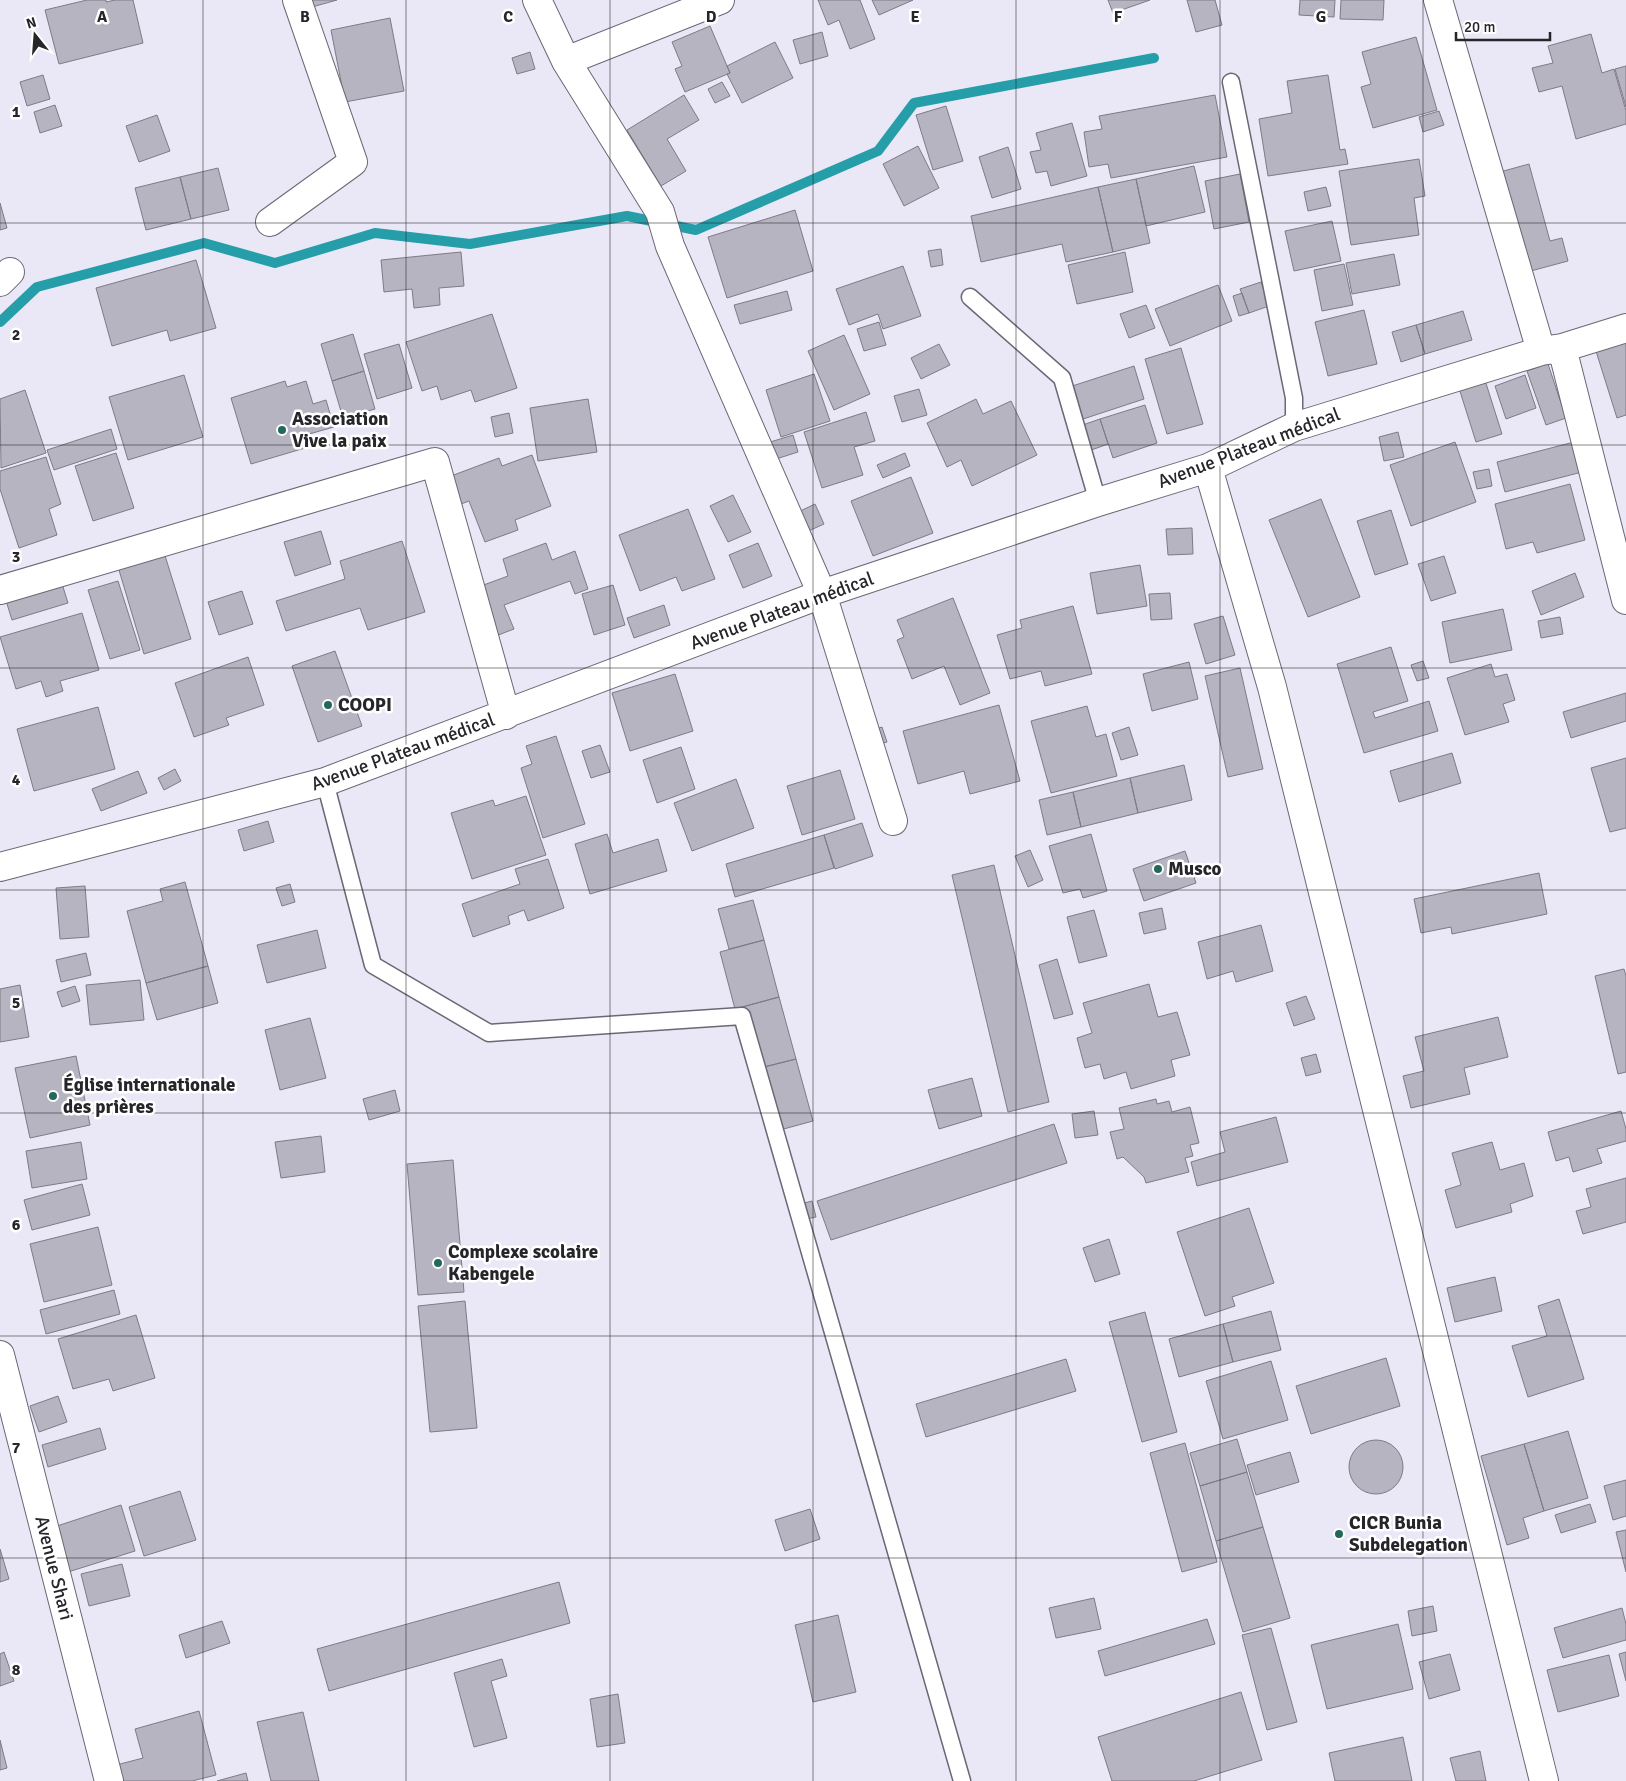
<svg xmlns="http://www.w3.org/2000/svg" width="1626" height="1781" font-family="Signika,sans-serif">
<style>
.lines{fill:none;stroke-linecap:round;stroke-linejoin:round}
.stream{stroke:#269eaa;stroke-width:10}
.building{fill:#b7b4c2;stroke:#7e7a87}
.lane-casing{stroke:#6b6774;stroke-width:19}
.street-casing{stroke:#6b6774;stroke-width:30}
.lane{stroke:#fff;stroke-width:16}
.street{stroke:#fff;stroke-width:28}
.grid{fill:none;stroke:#26252a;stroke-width:1;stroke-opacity:0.55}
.poi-dot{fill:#23685b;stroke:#fff;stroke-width:2}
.labels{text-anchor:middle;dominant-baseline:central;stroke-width:5;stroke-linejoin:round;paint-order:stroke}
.poi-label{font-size:19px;font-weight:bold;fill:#26252a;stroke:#fff;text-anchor:start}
.street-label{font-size:19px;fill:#26252a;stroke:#fff}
.grid-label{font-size:16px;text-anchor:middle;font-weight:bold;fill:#26252a;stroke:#fff;stroke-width:5;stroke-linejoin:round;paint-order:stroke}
</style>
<rect width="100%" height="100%" fill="#eae7f6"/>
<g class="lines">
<path class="stream" d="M0 322 37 287 204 243 275 263 375 233 470 244 627 216 696 230 878 151 914 103 1154 58"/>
</g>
<path class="building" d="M87 0H106V2L115 0H133L143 43 59 64 45 10Z
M302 0H337L305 9Z
M818 0H860L875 39 850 49 839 20 828 25Z
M872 0H913L879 15Z
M1108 0H1150L1113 13Z
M1187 0H1215L1222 25 1196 32Z
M1300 0H1335L1334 17 1299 15Z
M1341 0H1384L1383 20 1340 19Z
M390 18 404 91 345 102 331 30Z
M710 26 730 73 685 92 675 69 682 66 672 42Z
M822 32 828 56 800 64 793 40Z
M1591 34 1602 73 1614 69 1626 111V124L1576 139 1562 86 1539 92 1532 68 1553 63 1548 46Z
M1416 37 1437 110 1373 128 1361 87 1371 84 1362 52Z
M775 42 793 78 742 103 727 74 730 73 727 66Z
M530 52 535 69 517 74 512 58Z
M1626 66V107L1615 69Z
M43 75 50 99 27 106 20 82Z
M1328 75 1340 150 1345 149 1348 164 1268 176 1259 119 1292 113 1287 81Z
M722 82 730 96 715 103 708 89Z
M684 95 699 120 667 139 686 171 661 186 627 130Z
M1215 95 1227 157 1111 178 1108 164 1089 167 1084 132 1102 129 1099 116Z
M55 105 62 126 40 133 34 112Z
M946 106 963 161 933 170 916 115Z
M1439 111 1444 125 1423 132 1419 117Z
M157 115 170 151 139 162 126 126Z
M1072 123 1087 176 1051 186 1047 171 1036 173 1030 152 1041 150 1036 133Z
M918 146 939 188 904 206 883 164Z
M1008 147 1021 189 992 198 979 157Z
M1419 159 1425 196 1414 198 1419 235 1351 245 1339 171Z
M1529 164 1550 241 1562 238 1568 261 1527 272 1500 172Z
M1194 166 1205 212 1146 226 1136 179Z
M218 168 229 210 191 219 180 177Z
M1240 174 1249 222 1214 229 1205 181Z
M180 177 191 219 146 230 135 188Z
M1136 179 1150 243 1113 252 1098 187Z
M1098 187 1113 252 1066 262 1062 244 981 262 971 216Z
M1326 187 1331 206 1308 211 1304 192Z
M0 203 7 228 0 230Z
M795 210 813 271 727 298 708 237Z
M1332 221 1341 261 1294 271 1285 231Z
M941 249 943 265 931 267 928 251Z
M461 252 464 286 439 288 440 305 414 308 412 289 384 292 381 260Z
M1125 252 1133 292 1077 304 1068 265Z
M1394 254 1400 285 1352 294 1346 263Z
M196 260 216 328 170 341 167 330 112 346 96 288Z
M1344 264 1353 305 1322 311 1314 270Z
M903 266 921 316 883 329 878 314 849 325 836 289Z
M1261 282 1269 306 1249 313 1240 289Z
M1218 285 1232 321 1170 346 1155 309Z
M787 291 792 310 740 324 734 305Z
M1242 293 1249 313 1239 316 1233 296Z
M1146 305 1155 328 1129 338 1120 314Z
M1364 310 1377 364 1328 376 1315 322Z
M1463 311 1472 340 1425 354 1416 325Z
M492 314 517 388 475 402 471 390 441 400 437 386 422 391 406 342Z
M879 322 886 345 864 351 857 329Z
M1416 325 1425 354 1401 362 1392 332Z
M353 334 364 371 332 381 321 344Z
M844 335 870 394 834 410 808 351Z
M1626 338V415L1617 418 1595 348Z
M399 344 412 388 377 399 364 354Z
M939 344 950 365 921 379 911 358Z
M1181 348 1203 424 1167 434 1145 359Z
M1548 364 1566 418 1546 425 1527 371Z
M1134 366 1144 399 1074 422 1063 389Z
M364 371 375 409 343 418 332 381Z
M814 374 830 421 781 437 766 390Z
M184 375 203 437 128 460 109 397Z
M1525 375 1536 408 1506 419 1495 386Z
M1484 377 1502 434 1476 442 1458 385Z
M285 381 287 387 306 381 313 404 326 400 334 427 302 436 305 448 251 464 231 398Z
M919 389 927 415 902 422 894 396Z
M25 390 46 453 1 468 0 399Z
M588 399 597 452 538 461 530 408Z
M976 399 983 414 1011 401 1037 455 972 486 961 460 947 467 927 423Z
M1145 405 1157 443 1113 458 1100 419Z
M866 412 875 441 854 447 863 475 822 488 804 432Z
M509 413 513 433 495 437 491 417Z
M1100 419 1108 444 1083 453 1074 428Z
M111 429 117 449 54 470 47 450Z
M1398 432 1404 457 1384 461 1379 437Z
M793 435 798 452 773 460 767 443Z
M1455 442 1476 502 1411 526 1390 465Z
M1574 442 1582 472 1505 492 1497 462Z
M116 453 134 508 93 521 75 466Z
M905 453 910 466 883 478 877 465Z
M532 455 551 506 515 520 518 530 485 542 469 501 453 507 443 479 499 458 502 466Z
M46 457 61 504 49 509 57 535 19 548 0 489V471Z
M1489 469 1492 486 1477 489 1473 472Z
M911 477 933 533 873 556 851 501Z
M1570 484 1585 540 1537 553 1533 542 1506 549 1495 504Z
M733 495 751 532 728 542 710 506Z
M1321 499 1360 597 1308 617 1269 520Z
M815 504 824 524 804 533 794 514Z
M688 509 715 579 682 591 676 577 640 591 619 535Z
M1391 510 1408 564 1375 575 1357 521Z
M1192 528 1193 554 1168 555 1166 529Z
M321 531 331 564 295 576 284 542Z
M402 541 425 612 368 630 360 608 286 631 276 601 345 579 340 561Z
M546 543 552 560 575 551 588 589 575 594 570 581 504 605 514 629 488 639 470 590 508 576 503 559Z
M758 543 772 576 743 588 729 555Z
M162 546 191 639 144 654 116 560Z
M1444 556 1456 593 1431 601 1418 564Z
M1140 565 1147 606 1097 614 1090 573Z
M1575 573 1584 597 1541 615 1532 591Z
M59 574 68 603 12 620 3 591Z
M118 581 140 650 110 659 88 590Z
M613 585 625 625 594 635 582 594Z
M242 591 253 624 219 635 208 602Z
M1170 593 1172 619 1151 620 1149 594Z
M953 598 990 693 960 705 944 666 912 679 897 640 904 637 897 620Z
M664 605 670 625 634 638 627 618Z
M1073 606 1092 674 1045 686 1041 671 1010 679 997 635 1022 628 1020 620Z
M1503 609 1512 650 1450 663 1442 622Z
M82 613 99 670 60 681 63 691 46 697 41 681 16 689 0 637Z
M1223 616 1235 655 1206 664 1194 624Z
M1560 617 1563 634 1541 638 1538 621Z
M1391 647 1408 701 1373 712 1375 718 1429 701 1438 731 1364 753 1337 664Z
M335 651 362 726 318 742 292 666Z
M248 657 264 705 226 718 229 725 194 737 175 683Z
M1423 661 1429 678 1417 681 1411 665Z
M1189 662 1198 699 1152 711 1143 674Z
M1491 664 1495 677 1507 674 1515 700 1503 704 1509 722 1465 735 1447 678Z
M1240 668 1263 769 1228 777 1205 676Z
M675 674 693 731 630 751 612 693Z
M1626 693V721L1571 738 1563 712Z
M999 705 1020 781 970 794 964 771 918 784 903 731Z
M1087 706 1096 737 1106 734 1117 776 1051 793 1031 721Z
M98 707 115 769 34 791 17 729Z
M882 727 887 742 871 747 867 732Z
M1129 727 1138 755 1121 760 1112 733Z
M556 736 585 824 543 838 521 768 532 764 526 746Z
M600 745 610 772 591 778 582 751Z
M681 747 695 789 657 803 643 760Z
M1452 753 1461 783 1399 802 1390 771Z
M1626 758V828L1610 832 1591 768Z
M1184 765 1192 800 1138 813 1130 778Z
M175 769 181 781 164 790 158 778Z
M840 770 855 819 802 835 787 786Z
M138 771 147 793 101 811 92 789Z
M1130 778 1138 813 1081 827 1073 792Z
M736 779 754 828 692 851 674 803Z
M1073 792 1081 827 1047 835 1039 800Z
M526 796 546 855 472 879 451 813 493 800 495 806Z
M268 821 274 842 244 851 238 830Z
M862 823 873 856 835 869 824 835Z
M607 834 613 853 658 839 667 871 590 894 575 844Z
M1091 834 1107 891 1083 898 1080 889 1063 893 1049 846Z
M824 835 834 868 735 897 726 864Z
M1030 850 1043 880 1028 887 1015 856Z
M1185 851 1196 883 1144 901 1133 869Z
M548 859 564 908 528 921 524 910 508 916 510 924 473 937 462 904 520 884 515 869Z
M994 865 1049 1102 1008 1112 952 875Z
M1539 873 1547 914 1452 934 1451 927 1421 933 1414 899Z
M185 882 208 966 146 983 127 911 163 901 160 889Z
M290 884 295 902 282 906 276 888Z
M85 886 89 937 60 939 56 888Z
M753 900 764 940 729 949 718 909Z
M1162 908 1166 929 1144 934 1139 913Z
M1094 910 1107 956 1079 963 1067 917Z
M1261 925 1273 971 1236 982 1233 971 1207 979 1198 942Z
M317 930 326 968 267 983 257 945Z
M764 940 779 997 735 1009 720 952Z
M86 953 91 975 61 982 56 960Z
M1057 959 1073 1014 1054 1019 1039 965Z
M208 966 218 1003 157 1020 146 983Z
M1624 969 1626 976V1072L1618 1074 1595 976Z
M140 980 144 1020 90 1025 86 985Z
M1149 984 1158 1017 1177 1012 1190 1055 1171 1060 1175 1076 1131 1089 1126 1072 1104 1079 1100 1064 1085 1068 1077 1038 1092 1033 1083 1003Z
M20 985 29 1037 0 1042V989Z
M75 986 80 1001 62 1007 57 992Z
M1306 996 1315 1019 1294 1026 1286 1003Z
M779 997 796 1059 752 1070 735 1009Z
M1498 1017 1508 1057 1464 1068 1470 1094 1411 1108 1403 1076 1424 1071 1415 1037Z
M310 1018 326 1078 280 1090 265 1030Z
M1316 1054 1321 1072 1306 1076 1301 1058Z
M76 1056 90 1125 30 1138 15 1068Z
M796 1059 813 1121 769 1133 752 1070Z
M972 1078 982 1116 939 1129 928 1090Z
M395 1090 400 1111 369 1120 363 1099Z
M1156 1099 1157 1104 1169 1101 1172 1112 1190 1107 1199 1143 1190 1145 1193 1156 1185 1158 1189 1172 1146 1183 1144 1177 1123 1157 1117 1159 1110 1132 1124 1129 1119 1108Z
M1094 1111 1098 1135 1075 1138 1072 1114Z
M1621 1111 1626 1129V1141L1597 1149 1602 1163 1573 1172 1569 1157 1556 1161 1548 1132Z
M1276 1117 1288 1162 1197 1186 1191 1162 1225 1152 1220 1132Z
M1054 1124 1067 1163 831 1240 817 1201Z
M321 1136 325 1172 281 1178 275 1142Z
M81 1142 87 1179 32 1188 26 1151Z
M1492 1142 1500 1170 1524 1163 1533 1196 1510 1204 1512 1212 1456 1228 1445 1190 1461 1185 1452 1153Z
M453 1160 464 1292 418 1295 407 1164Z
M1626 1178V1222L1583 1234 1576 1211 1591 1207 1586 1189Z
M82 1184 90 1215 32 1230 24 1200Z
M812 1201 816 1217 793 1222 789 1207Z
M1249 1208 1274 1283 1232 1297 1235 1306 1205 1316 1177 1232Z
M98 1227 112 1285 44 1302 30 1244Z
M1109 1239 1120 1274 1095 1282 1083 1248Z
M1495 1277 1502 1311 1455 1322 1447 1288Z
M114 1290 120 1314 46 1334 40 1310Z
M1559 1299 1584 1379 1528 1397 1512 1346 1547 1336 1538 1306Z
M465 1301 477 1428 430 1432 418 1306Z
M1271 1311 1281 1350 1233 1362 1223 1324Z
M1145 1312 1177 1432 1142 1442 1109 1322Z
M136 1315 155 1378 113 1391 109 1379 73 1389 58 1339Z
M1223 1324 1233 1362 1179 1377 1169 1339Z
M1386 1358 1400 1406 1311 1434 1296 1386Z
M1066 1359 1076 1391 926 1437 916 1404Z
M1271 1361 1288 1420 1223 1439 1206 1381Z
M58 1396 67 1422 39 1432 30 1406Z
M100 1428 106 1449 48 1467 42 1445Z
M1568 1431 1588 1498 1544 1511 1524 1444Z
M1237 1439 1247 1472 1200 1486 1190 1453Z
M1349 1467a27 27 0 1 1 54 0a27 27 0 1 1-54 0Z
M1185 1443 1217 1562 1182 1572 1150 1453Z
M1524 1444 1544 1511 1523 1518 1529 1538 1507 1545 1481 1456Z
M1290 1452 1299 1482 1256 1495 1247 1465Z
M1247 1472 1263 1527 1216 1541 1200 1486Z
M1626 1480V1516L1613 1520 1604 1486Z
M180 1491 196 1540 144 1556 129 1507Z
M1590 1504 1596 1522 1561 1533 1555 1515Z
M121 1505 135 1551 68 1572 54 1527Z
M810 1509 820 1539 785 1551 775 1520Z
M1263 1527 1290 1618 1243 1632 1216 1541Z
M1626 1530V1572L1616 1532Z
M0 1549 9 1579 0 1582Z
M122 1564 130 1596 89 1606 81 1574Z
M559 1582 570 1623 329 1691 317 1649Z
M1094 1598 1101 1629 1056 1638 1049 1608Z
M1433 1606 1437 1631 1412 1636 1408 1611Z
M1622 1608 1626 1624V1640L1563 1658 1554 1628Z
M838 1615 856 1692 813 1702 795 1625Z
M1207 1619 1215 1644 1105 1676 1098 1651Z
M222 1621 230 1643 186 1658 179 1635Z
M1398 1624 1413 1689 1327 1709 1311 1645Z
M1271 1628 1297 1722 1267 1730 1242 1635Z
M4 1652 14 1681 0 1686V1654Z
M1626 1652V1681L1619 1654Z
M1450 1654 1460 1690 1429 1699 1419 1662Z
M1609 1655 1619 1696 1558 1712 1547 1670Z
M502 1659 507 1676 491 1681 507 1738 474 1747 454 1673Z
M1241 1692 1262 1760 1194 1781H1112L1098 1737Z
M618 1694 625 1743 597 1747 590 1699Z
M199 1711 216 1775 192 1781H109L105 1768 143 1758 135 1729Z
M303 1712 319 1781H271L257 1722Z
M1403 1737 1412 1781H1335L1329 1753Z
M0 1740 7 1768 0 1770Z
M1480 1751 1486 1781H1456L1450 1758Z
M246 1773 248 1781H217Z"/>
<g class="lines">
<defs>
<path id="lane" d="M1231 82 1294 398V427
M970 297 1062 378 1098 502
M325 782 373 965 489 1033 742 1016 962 1781"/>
<path id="street" d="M537 0 566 61 660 212 670 246 822 594 893 821
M1438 0 1541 351
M566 61 720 0
M270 222 353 162 297 0
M0 282 10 272
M1562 348 1626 600
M1208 468 1272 687 1544 1781
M0 590 435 462 506 715
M0 867 325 782 822 594 1098 502 1208 468 1294 427 1541 351 1562 348 1626 328
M0 1355 109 1781"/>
</defs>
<use href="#lane" class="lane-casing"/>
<use href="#street" class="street-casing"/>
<use href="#lane" class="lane"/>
<use href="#street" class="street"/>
</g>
<path class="grid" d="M203 0V1781M406 0V1781M610 0V1781M813 0V1781M1016 0V1781M1220 0V1781M1423 0V1781M0 223H1626M0 445H1626M0 668H1626M0 890H1626M0 1113H1626M0 1336H1626M0 1558H1626"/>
<g class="poi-dot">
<circle cx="282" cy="430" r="5"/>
<circle cx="328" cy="705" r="5"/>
<circle cx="1158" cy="869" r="5"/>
<circle cx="53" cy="1096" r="5"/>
<circle cx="438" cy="1263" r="5"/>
<circle cx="1339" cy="1534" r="5"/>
</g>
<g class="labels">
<g class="poi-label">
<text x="292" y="419">Association<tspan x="292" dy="22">Vive la paix</tspan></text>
<text x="338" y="705">COOPI</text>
<text x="1168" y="869">Musco</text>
<text x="63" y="1085">Église internationale<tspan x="63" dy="22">des prières</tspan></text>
<text x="448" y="1252">Complexe scolaire<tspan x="448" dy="22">Kabengele</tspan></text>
<text x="1349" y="1523">CICR Bunia<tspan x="1349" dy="22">Subdelegation</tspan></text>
</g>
<g class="street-label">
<text transform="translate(1249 448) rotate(-21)">Avenue Plateau médical</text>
<text transform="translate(782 611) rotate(-20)">Avenue Plateau médical</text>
<text transform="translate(403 752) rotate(-20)">Avenue Plateau médical</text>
<text transform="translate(54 1568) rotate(76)">Avenue Shari</text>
</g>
</g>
<g class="grid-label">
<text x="102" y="22">A</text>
<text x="305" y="22">B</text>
<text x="508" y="22">C</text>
<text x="711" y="22">D</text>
<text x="915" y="22">E</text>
<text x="1118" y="22">F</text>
<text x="1321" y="22">G</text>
<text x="16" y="117">1</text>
<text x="16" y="340">2</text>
<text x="16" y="562">3</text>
<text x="16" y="785">4</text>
<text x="16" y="1008">5</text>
<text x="16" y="1230">6</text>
<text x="16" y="1453">7</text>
<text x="16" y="1675">8</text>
</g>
<g transform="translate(35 35) rotate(343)" stroke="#ffffff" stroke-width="4" paint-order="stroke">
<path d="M0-4L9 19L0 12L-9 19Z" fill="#26252a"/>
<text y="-8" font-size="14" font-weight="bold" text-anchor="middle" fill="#26252a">N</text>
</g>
<path d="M1456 32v8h94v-8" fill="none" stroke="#26252a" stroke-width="2.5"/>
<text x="1464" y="32" font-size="15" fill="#26252a" stroke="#ffffff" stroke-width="4" paint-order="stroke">20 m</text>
</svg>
